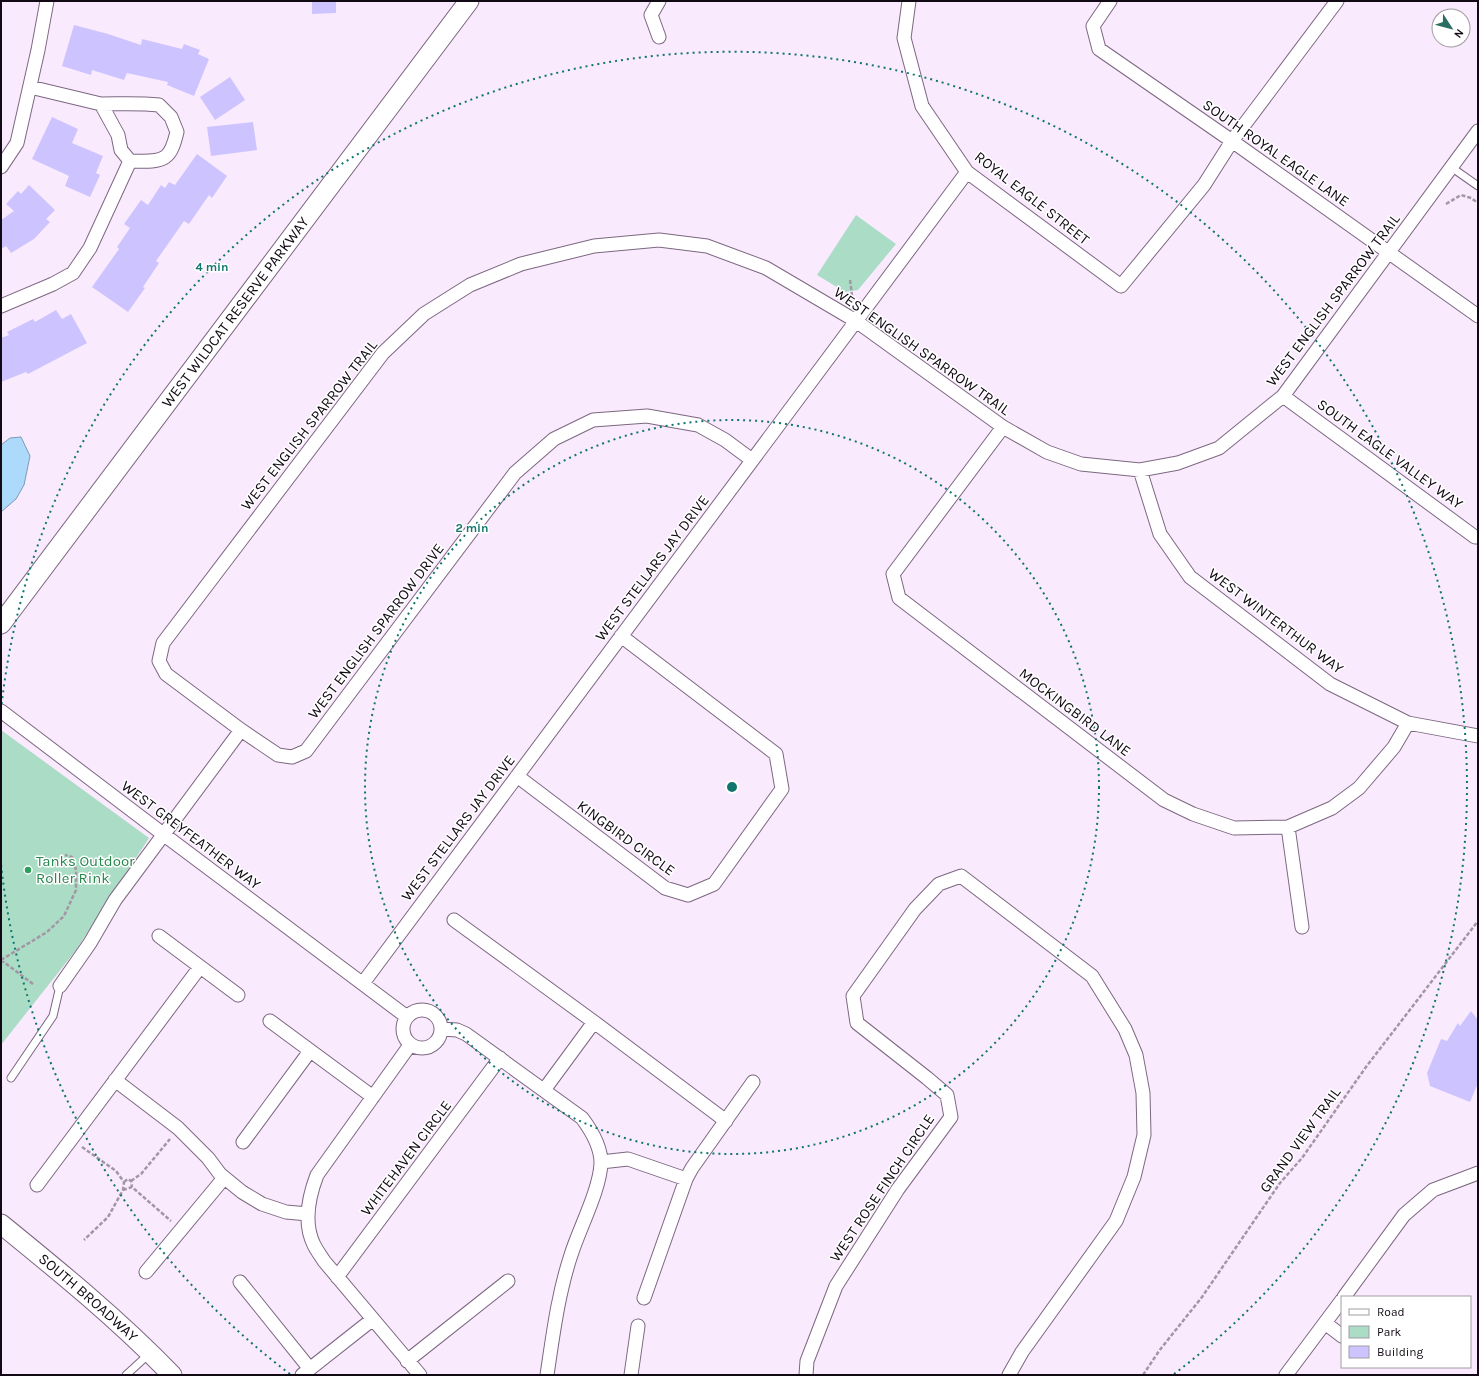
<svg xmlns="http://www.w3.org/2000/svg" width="1479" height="1376" font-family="Karla,sans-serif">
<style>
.green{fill:#abdcc5}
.water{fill:#add9fa;stroke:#7e9bb5}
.building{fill:#cdc4ff}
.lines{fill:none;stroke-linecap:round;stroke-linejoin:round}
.service-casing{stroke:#7d6782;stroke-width:9}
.minor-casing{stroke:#7d6782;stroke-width:15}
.secondary-casing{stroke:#7d6782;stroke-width:21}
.path{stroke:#a396a5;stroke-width:2.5;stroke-dasharray:4 2;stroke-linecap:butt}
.service{stroke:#fff;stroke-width:7}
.minor{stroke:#fff;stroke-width:13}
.secondary{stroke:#fff;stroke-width:19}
.ring{fill:none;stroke:#0f766e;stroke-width:2;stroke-dasharray:2 4}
.leisure-dot{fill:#2e9e5b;stroke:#fff;stroke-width:1.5}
.labels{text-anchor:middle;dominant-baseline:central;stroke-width:3;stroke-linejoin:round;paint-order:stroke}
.street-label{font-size:15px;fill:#110913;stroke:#fff}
.leisure-label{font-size:15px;fill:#27864d;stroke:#fff;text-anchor:start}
.centre{fill:#0f766e;stroke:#fff;stroke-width:2}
.ring-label{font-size:12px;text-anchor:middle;font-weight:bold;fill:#0f766e;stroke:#fff;stroke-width:3;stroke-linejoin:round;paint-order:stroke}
</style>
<rect width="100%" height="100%" fill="#faeafd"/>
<path class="green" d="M856 215 896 244 858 290 845 292 817 275Z
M1 730 149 838 76 950 1 1045Z"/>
<path class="water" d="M21 437 30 456 24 485 16 499 1 512V445L10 438Z"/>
<path class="building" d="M312 1H336V13L312 14Z
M74 25 108 34 141 45 142 39 182 49 184 44 200 50 198 54 209 59 194 96 167 85 168 82 127 73 124 80 92 70 91 75 62 66Z
M230 77 245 100 215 120 200 97Z
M52 117 78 129 72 143 103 156 96 173 100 175 90 197 65 186 69 176 32 159Z
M253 122 257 150 211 156 207 127Z
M197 154 227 176 212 198 209 195 189 224 184 221 156 261 159 263 143 287 145 288 128 312 92 287 119 249 117 247 130 228 124 224 141 200 148 205 161 185 165 188 169 182 175 185Z
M29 185 55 210 46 219 50 222 34 239 11 253 6 246 1 249V220L14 211 6 204 18 191 21 194Z
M56 310 62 319 71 314 87 343 28 374 26 372 1 382V338L9 335 7 332 33 319 35 322Z
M1471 1011 1478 1020V1083L1470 1102 1430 1086 1427 1073 1441 1039 1447 1041 1458 1023 1460 1026Z"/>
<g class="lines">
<defs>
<path id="service" d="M1451 167 1478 186
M11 1078 53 1016 60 986
M126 1375 149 1354"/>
<path id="minor" d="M909 1 904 38 922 106 967 172 1121 286 1204 185 1232 141 1337 1
M1110 1 1093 26 1099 49 1232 141 1478 316
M659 37 651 15 659 1
M30 87 101 104 118 135 121 150 130 161C140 161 157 163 165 157 172 153 175 140 177 132L171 117 159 105C140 103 121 104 101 104
M1 167 17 143 38 50 47 1
M1 306 53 284 73 273 90 248 130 161
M1283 396 1475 537H1478
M1003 427 893 574 899 598 1164 800 1193 814 1234 828 1288 827 1332 808 1359 788 1394 747 1408 723
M752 460 725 440 698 425 647 416 593 420 554 439 515 473 306 751 292 757 278 755 241 730 166 674 159 661 163 643 383 353 424 314 470 285 521 264 594 246 659 240 707 246 766 268 856 321 1003 427 1047 452 1081 464 1140 470 1178 463 1219 448 1283 396 1478 131
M1140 470 1160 534 1190 577 1330 684 1408 723 1478 736
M1 711 163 834 407 1017
M517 776 665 888 688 895 714 884 782 789 776 754 621 636
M1288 827 1302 927
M454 920 594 1022 726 1121
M159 936 238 995
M363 983 967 172
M60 986 90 943 115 900 241 730
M403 1029a19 19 0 1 1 38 0a19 19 0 1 1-38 0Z
M270 1021 373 1097
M442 1029 457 1030 466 1034 582 1118C591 1130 601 1147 601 1163 600 1190 579 1229 571 1255 558 1294 553 1335 547 1375
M410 1045 317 1175C309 1196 303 1223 314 1245 317 1251 321 1256 324 1261L420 1375
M115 1080 178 1128 208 1158 220 1174 242 1192 262 1204 286 1212 308 1214
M544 1090 594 1022
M243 1142 310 1051
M601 1162 628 1159 686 1179
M37 1185 200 967
M146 1272 224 1178
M337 1277 500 1058
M240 1282 310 1369
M1344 1297 1404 1215 1433 1190 1478 1173
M644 1298 686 1179 692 1168 753 1082
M1325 1323 1342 1336
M407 1361 508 1281
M302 1375 373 1319
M631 1375 638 1326
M806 1375 807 1361 836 1286 898 1189 951 1117 947 1095 927 1078 857 1023 853 996 915 909 939 884 961 876 1092 976 1125 1029 1136 1055 1143 1093 1144 1135 1134 1177 1116 1221 1022 1352 1009 1375
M1286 1375 1342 1300"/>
<g id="secondary">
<path id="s1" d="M1 624 469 1"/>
<path id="s2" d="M1 1224C60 1272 119 1320 172 1375"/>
</g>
</defs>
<use href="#service" class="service-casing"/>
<use href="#minor" class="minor-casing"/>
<use href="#secondary" class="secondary-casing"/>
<path class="path" d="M1446 204 1461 195 1471 198 1478 203
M850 280 853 303
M1 960 47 932 64 916 76 890V870L72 857 65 855
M1 960 33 984
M82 1147 116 1171 124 1182 123 1190 108 1217 84 1240
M131 1181 141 1174 170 1139
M124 1182 128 1179 131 1181 132 1187
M123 1190 132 1187 171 1221
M1143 1375 1159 1351 1202 1297 1280 1183 1302 1158 1366 1067 1478 921"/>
<use href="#service" class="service"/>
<use href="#minor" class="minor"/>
<use href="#secondary" class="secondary"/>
</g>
<g class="ring">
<circle cx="732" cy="787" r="367"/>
<path d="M290 1374A735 735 0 0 1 1 864M1 710A735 735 0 1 1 1174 1374"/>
</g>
<circle class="leisure-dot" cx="28" cy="870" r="4"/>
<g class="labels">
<g class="street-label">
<text transform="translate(1276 153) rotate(35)">SOUTH ROYAL EAGLE LANE</text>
<text transform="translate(1032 198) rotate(38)">ROYAL EAGLE STREET</text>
<text transform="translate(1333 300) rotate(-53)">WEST ENGLISH SPARROW TRAIL</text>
<text stroke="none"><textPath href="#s1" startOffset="390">WEST WILDCAT RESERVE PARKWAY</textPath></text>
<text transform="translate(922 351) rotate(35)">WEST ENGLISH SPARROW TRAIL</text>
<text transform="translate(309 425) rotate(-52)">WEST ENGLISH SPARROW TRAIL</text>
<text transform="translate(1390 454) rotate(36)">SOUTH EAGLE VALLEY WAY</text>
<text transform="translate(652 568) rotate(-53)">WEST STELLARS JAY DRIVE</text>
<text transform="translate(1276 621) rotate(37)">WEST WINTERTHUR WAY</text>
<text transform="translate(376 631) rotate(-53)">WEST ENGLISH SPARROW DRIVE</text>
<text transform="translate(1075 712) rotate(37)">MOCKINGBIRD LANE</text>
<text transform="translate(458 828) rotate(-53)">WEST STELLARS JAY DRIVE</text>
<text transform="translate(191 835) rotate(37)">WEST GREYFEATHER WAY</text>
<text transform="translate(626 838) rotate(36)">KINGBIRD CIRCLE</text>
<text transform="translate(1300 1140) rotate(-54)">GRAND VIEW TRAIL</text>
<text transform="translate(406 1158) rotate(-53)">WHITEHAVEN CIRCLE</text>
<text transform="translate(882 1188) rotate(-56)">WEST ROSE FINCH CIRCLE</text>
<text stroke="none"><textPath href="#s2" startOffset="114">SOUTH BROADWAY</textPath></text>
</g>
<g class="leisure-label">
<text x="36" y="861">Tanks Outdoor<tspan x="36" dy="17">Roller Rink</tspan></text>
</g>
</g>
<circle cx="732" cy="787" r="6" class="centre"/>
<g class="ring-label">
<text x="212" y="271">4 min</text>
<text x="472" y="532">2 min</text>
</g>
<rect width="1479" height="1376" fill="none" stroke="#110913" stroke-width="4"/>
<rect x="1341" y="1296" width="130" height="72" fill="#ffffff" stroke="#a09da1"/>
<rect x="1349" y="1309" width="20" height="6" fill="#ffffff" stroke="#a09da1"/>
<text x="1377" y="1316" font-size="12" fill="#110913">Road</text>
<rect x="1349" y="1326" width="20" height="12" fill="#abdcc5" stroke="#a09da1"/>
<text x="1377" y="1336" font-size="12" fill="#110913">Park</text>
<rect x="1349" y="1346" width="20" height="12" fill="#cdc4ff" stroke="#a09da1"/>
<text x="1377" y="1356" font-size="12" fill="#110913">Building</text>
<g transform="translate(1451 28) rotate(126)"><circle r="19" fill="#ffffff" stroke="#a09da1"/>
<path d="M0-3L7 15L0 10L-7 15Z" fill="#296e61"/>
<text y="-6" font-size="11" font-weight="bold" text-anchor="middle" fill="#110913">N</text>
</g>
</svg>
